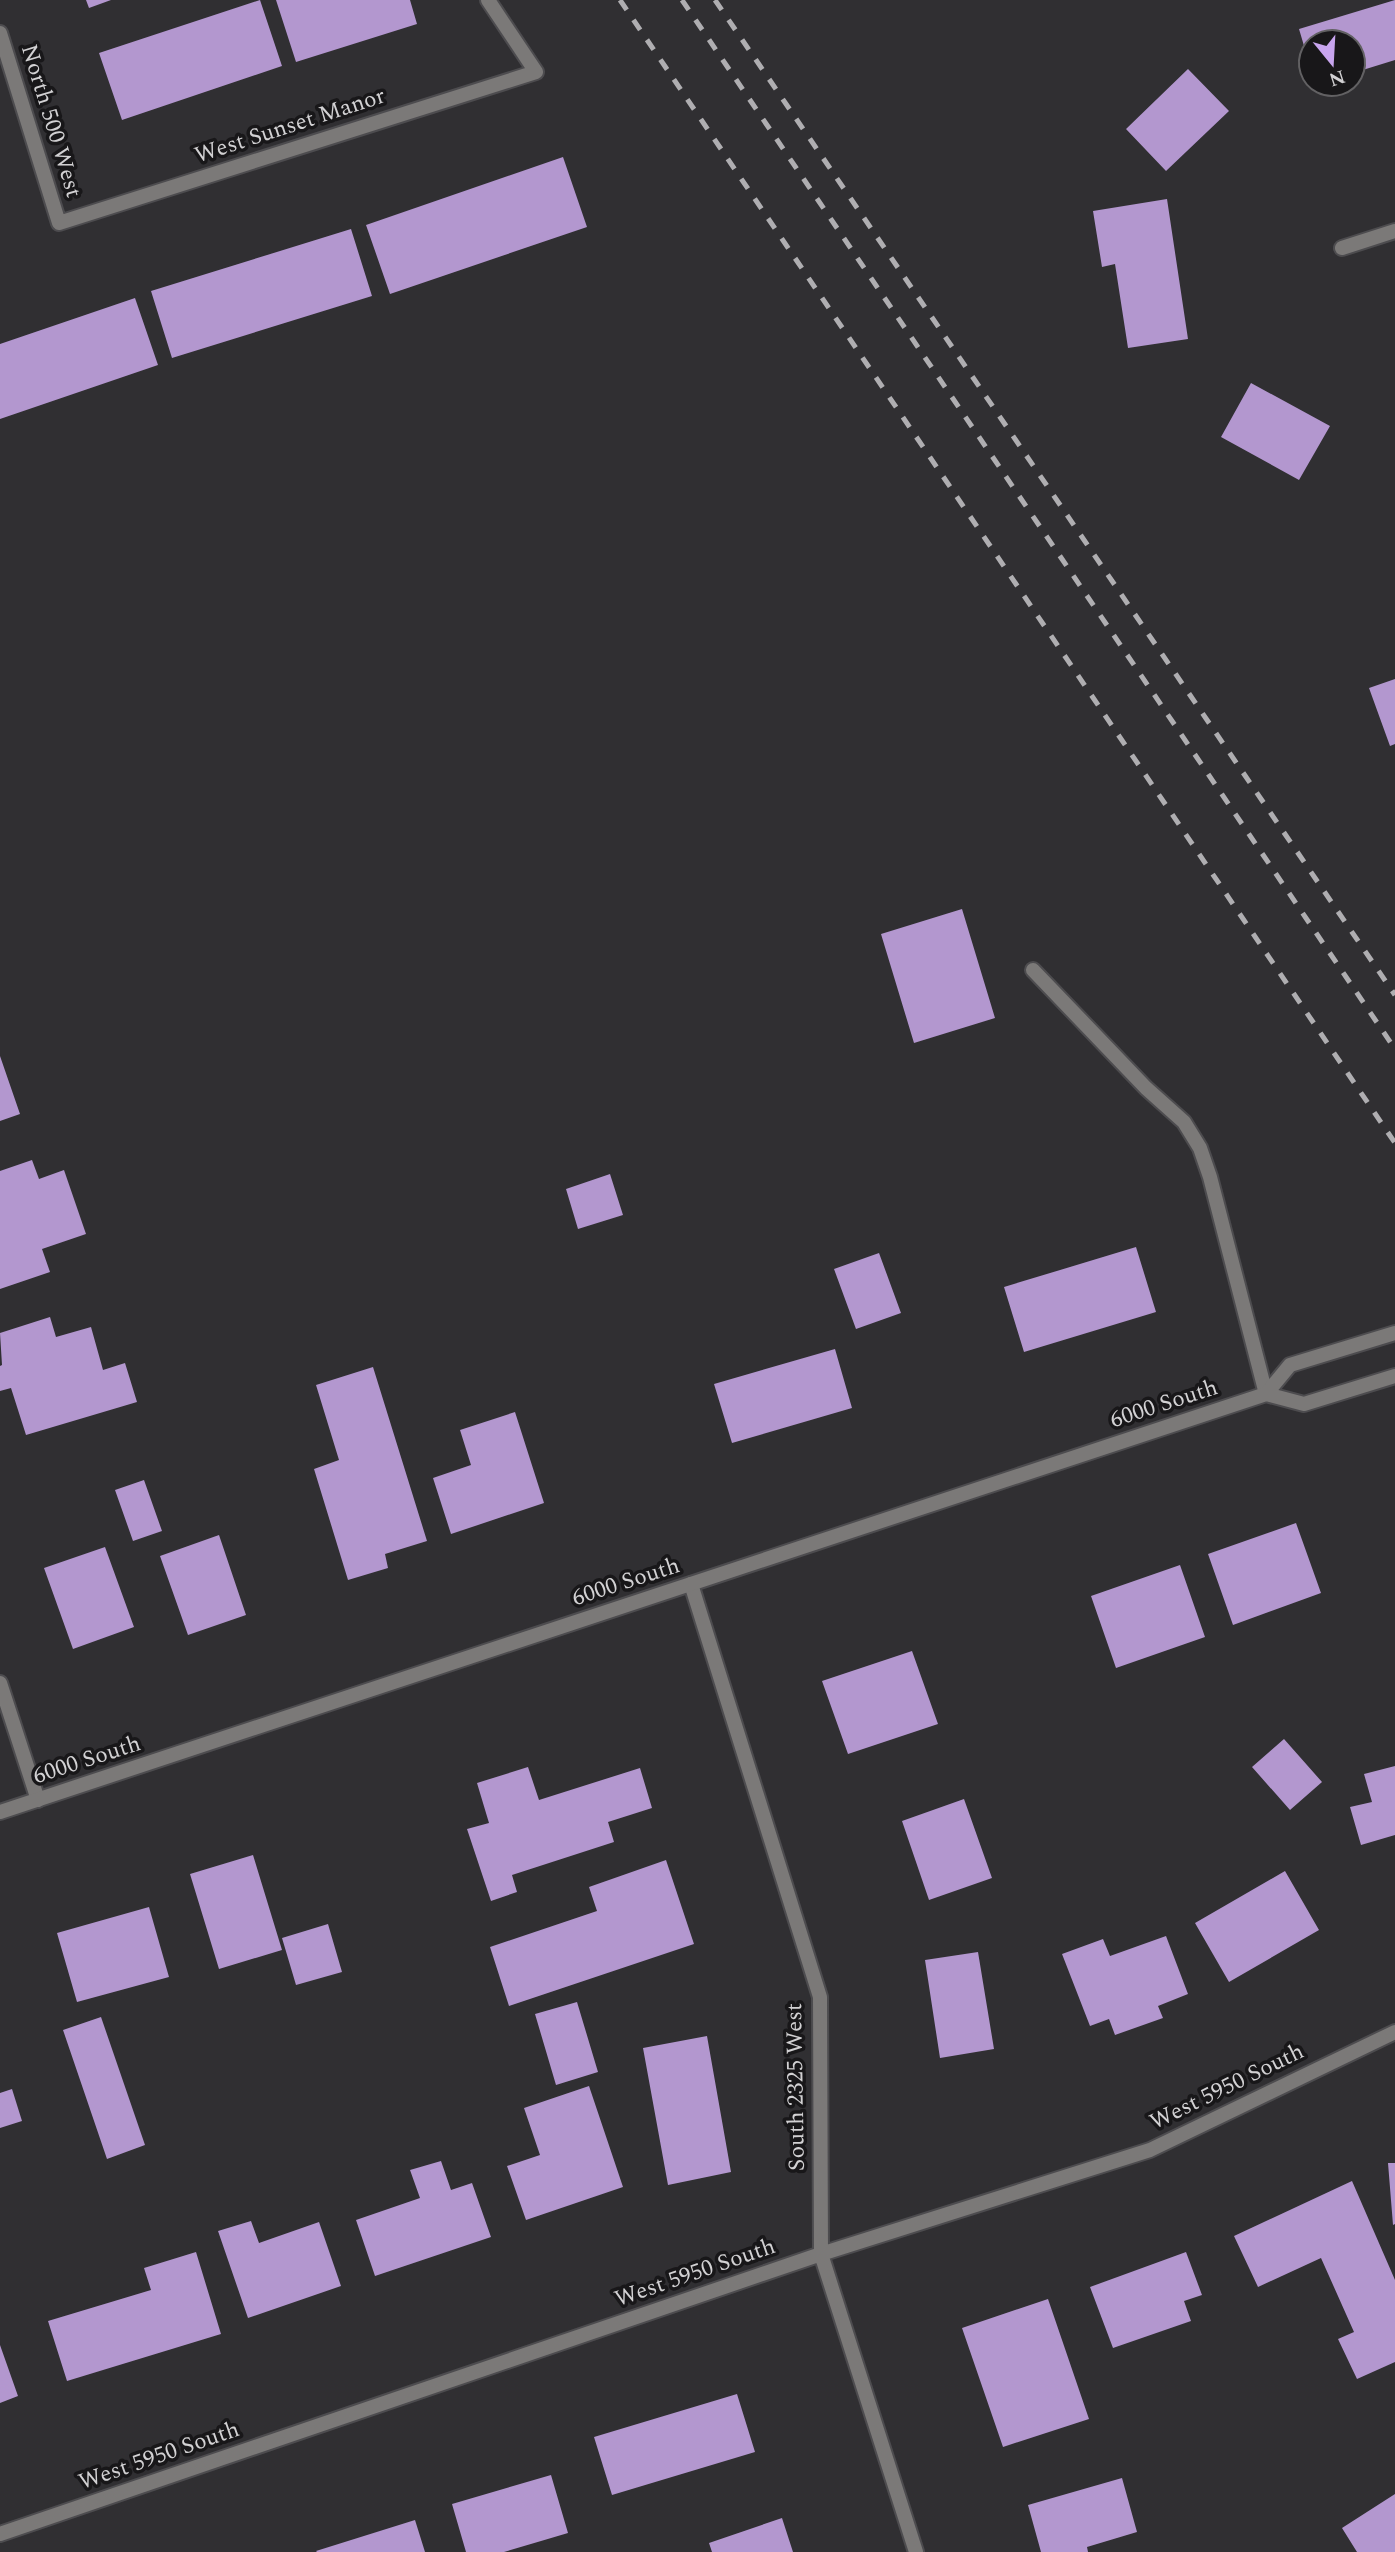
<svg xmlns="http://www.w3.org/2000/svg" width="1395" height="2552" font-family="Spectral,serif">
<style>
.building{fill:#b397cf}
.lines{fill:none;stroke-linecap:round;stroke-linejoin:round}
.service-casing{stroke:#4d4c4f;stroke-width:18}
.minor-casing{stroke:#4d4c4f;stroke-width:18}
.tertiary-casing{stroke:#4d4c4f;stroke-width:18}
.service{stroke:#7b7978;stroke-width:14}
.minor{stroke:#7b7978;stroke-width:14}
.tertiary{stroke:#7b7978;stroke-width:14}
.rail{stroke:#afaeb1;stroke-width:5;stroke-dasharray:12 12;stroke-linecap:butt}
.labels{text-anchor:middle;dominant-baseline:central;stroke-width:7;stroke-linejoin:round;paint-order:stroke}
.street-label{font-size:23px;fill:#d2d1d3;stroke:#181719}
</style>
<rect width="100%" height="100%" fill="#302f32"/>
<path class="building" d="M86 0H111L89 8Z
M260 0 282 66 122 120 99 53Z
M276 0H410L417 24 296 62Z
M1395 0V60L1353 73V42H1311L1310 66 1299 29Z
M1188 69 1229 111 1166 171 1126 129Z
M563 157 587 227 390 294 366 225Z
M1167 199 1188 339 1128 348 1115 264 1102 267 1093 211Z
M351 229 372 296 172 358 151 291Z
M135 298 158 365 0 419V344Z
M1251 383 1330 426 1299 480 1221 437Z
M1395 679V744L1390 746 1369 688Z
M962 909 995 1018 914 1043 881 934Z
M0 1056 20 1114 0 1121Z
M32 1160 39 1179 64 1170 86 1234 42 1249 50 1272 0 1289V1171Z
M610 1174 623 1215 578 1229 566 1189Z
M1136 1247 1156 1312 1024 1352 1004 1287Z
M879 1253 901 1313 856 1329 834 1269Z
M50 1317 56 1337 91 1327 103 1370 125 1363 137 1402 26 1435 11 1388 0 1391V1366L2 1365 0 1333Z
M835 1349 852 1408 732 1443 714 1384Z
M373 1367 427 1541 385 1554 388 1568 348 1580 314 1469 339 1460 316 1385Z
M515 1412 544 1503 451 1534 433 1478 471 1465 460 1430Z
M144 1480 162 1531 133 1541 115 1490Z
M1296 1523 1321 1593 1233 1625 1208 1554Z
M219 1535 246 1615 188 1635 160 1556Z
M105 1547 134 1627 73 1649 44 1568Z
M1180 1565 1205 1637 1116 1668 1091 1596Z
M912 1651 938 1724 848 1754 822 1681Z
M1284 1739 1322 1782 1290 1810 1252 1767Z
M1395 1766V1835L1361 1845 1350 1807 1372 1802 1364 1774Z
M528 1767 539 1800 640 1768 652 1808 608 1822 614 1842 512 1875 517 1892 491 1901 467 1829 489 1823 477 1783Z
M964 1799 992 1878 929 1900 902 1821Z
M253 1855 282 1950 219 1969 190 1874Z
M666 1860 694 1944 509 2006 490 1947 597 1911 589 1887Z
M1285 1871 1319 1930 1229 1982 1195 1923Z
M149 1907 169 1977 77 2002 57 1933Z
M328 1924 342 1972 296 1985 282 1938Z
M1166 1936 1188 1994 1158 2006 1163 2018 1115 2035 1109 2019 1090 2026 1062 1954 1103 1939 1110 1956Z
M978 1952 994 2049 940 2058 925 1960Z
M577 2002 598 2072 556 2085 535 2014Z
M101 2017 145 2145 107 2159 63 2030Z
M707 2036 731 2172 668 2185 643 2048Z
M589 2086 623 2187 526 2220 507 2166 540 2155 524 2108Z
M12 2089 22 2121 0 2128V2093Z
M441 2161 451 2190 472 2183 491 2237 375 2276 356 2220 420 2198 410 2170Z
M1388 2163H1395V2224L1393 2225Z
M1352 2181 1395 2280V2362L1357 2379 1338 2339 1354 2332 1321 2258 1258 2287 1234 2236Z
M251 2221 259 2243 319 2222 341 2286 248 2318 218 2231Z
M196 2252 221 2334 67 2381 48 2321 151 2290 144 2268Z
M1186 2252 1202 2295 1184 2301 1191 2321 1113 2348 1090 2287Z
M1048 2299 1089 2419 1003 2447 962 2328Z
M0 2345 18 2396 0 2403Z
M737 2394 755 2452 612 2495 594 2437Z
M551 2475 568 2533 504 2552H466L452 2504Z
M1122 2478 1137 2532 1087 2547 1088 2552H1041L1028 2505Z
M1395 2494V2552H1357L1342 2528Z
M782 2518 793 2552H712L709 2543Z
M415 2520 425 2552H317L316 2551Z"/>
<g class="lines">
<defs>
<path id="service" d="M1033 970 1146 1088 1184 1122 1200 1148 1210 1177 1266 1394"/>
<path id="minor" d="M0 33 59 223 536 72 488 0
M1342 248 1395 231
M691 1584 820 1997 821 2254 916 2552
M0 1683 38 1800
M0 2534 821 2254 1150 2150 1395 2032"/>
<path id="tertiary" d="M1266 1394 1304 1404 1395 1376
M0 1812 1266 1394 1290 1365 1395 1333"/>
</defs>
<use href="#service" class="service-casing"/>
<use href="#minor" class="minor-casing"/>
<use href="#tertiary" class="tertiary-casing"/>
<use href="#service" class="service"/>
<use href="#minor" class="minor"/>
<use href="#tertiary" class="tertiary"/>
<path class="rail" d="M620 0 1395 1143
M682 0 1395 1049
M715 0 1395 995"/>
</g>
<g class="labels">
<g class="street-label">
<text transform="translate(51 121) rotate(73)">North 500 West</text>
<text transform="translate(290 126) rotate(-18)">West Sunset Manor</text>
<text transform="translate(1164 1404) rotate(-18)">6000 South</text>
<text transform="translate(626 1582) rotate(-18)">6000 South</text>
<text transform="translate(87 1760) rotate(-18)">6000 South</text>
<text transform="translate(796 2087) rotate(-91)">South 2325 West</text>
<text transform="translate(1227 2087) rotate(-26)">West 5950 South</text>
<text transform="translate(695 2273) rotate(-19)">West 5950 South</text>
<text transform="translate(159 2456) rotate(-19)">West 5950 South</text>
</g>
</g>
<g transform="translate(1332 63) rotate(162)"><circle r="33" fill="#181719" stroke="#626163" stroke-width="2"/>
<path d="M0-5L12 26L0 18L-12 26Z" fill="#c8a5ee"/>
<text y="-10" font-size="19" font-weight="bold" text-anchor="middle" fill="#d2d1d3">N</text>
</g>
</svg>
